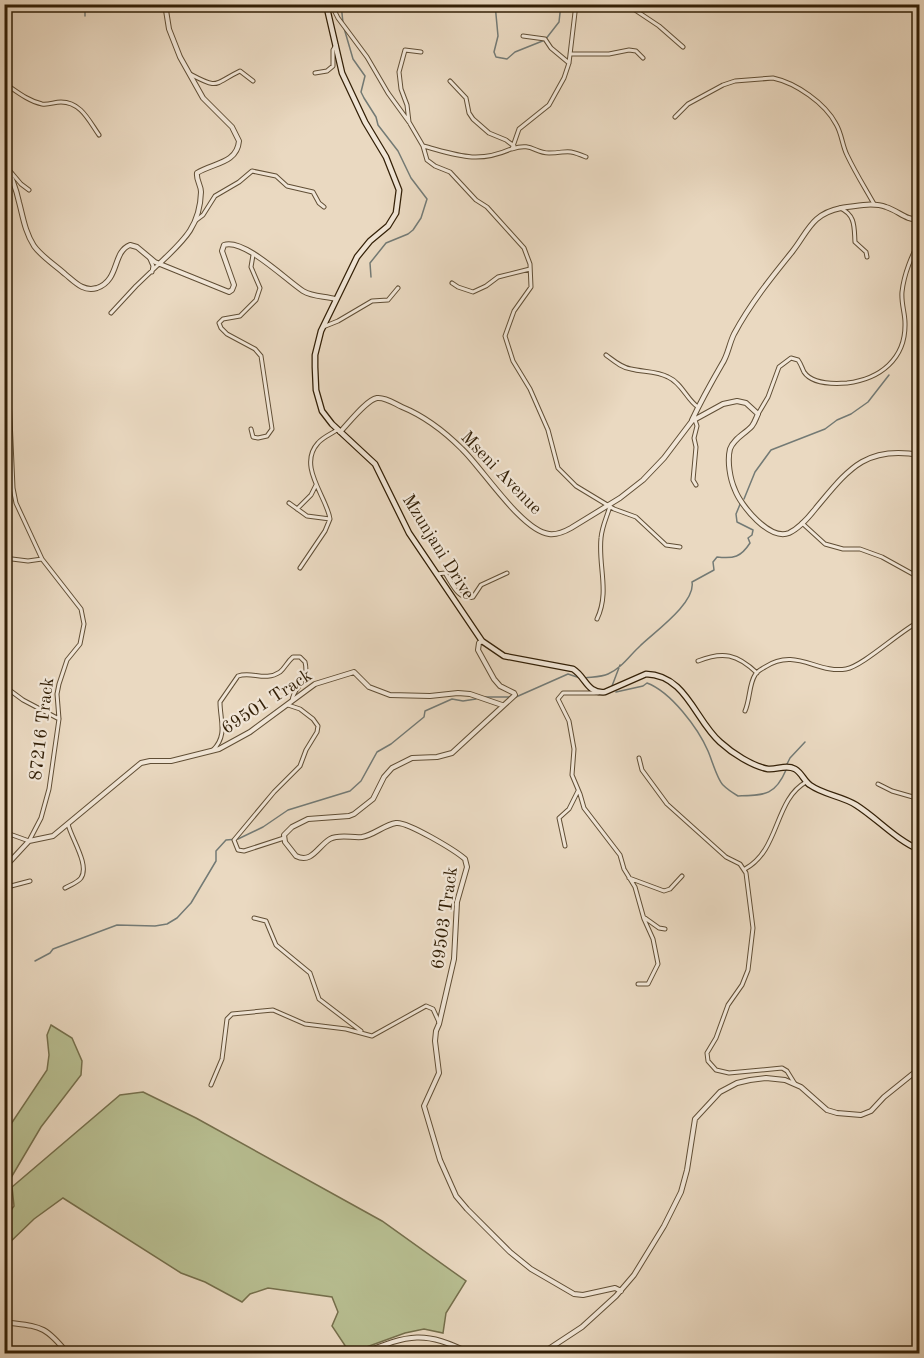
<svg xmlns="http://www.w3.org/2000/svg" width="924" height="1358" font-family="'Old Standard TT',serif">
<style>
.green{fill:#b8bf92;stroke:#756f4c;stroke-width:1.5}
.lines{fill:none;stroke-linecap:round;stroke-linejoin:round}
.stream{stroke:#737a75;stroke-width:1.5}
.minor-casing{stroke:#604e35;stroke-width:5}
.tertiary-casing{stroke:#604e35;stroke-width:6}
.secondary-casing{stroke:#321f06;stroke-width:7}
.minor{stroke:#f1e6d7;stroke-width:3}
.tertiary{stroke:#f1e6d7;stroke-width:4}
.secondary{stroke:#f1e6d7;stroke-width:4.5}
.labels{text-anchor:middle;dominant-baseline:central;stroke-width:4.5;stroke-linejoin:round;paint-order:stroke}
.street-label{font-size:18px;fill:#321f06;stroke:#f1e6d7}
</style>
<rect width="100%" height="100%" fill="#ead9c1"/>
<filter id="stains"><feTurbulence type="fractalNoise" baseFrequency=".00333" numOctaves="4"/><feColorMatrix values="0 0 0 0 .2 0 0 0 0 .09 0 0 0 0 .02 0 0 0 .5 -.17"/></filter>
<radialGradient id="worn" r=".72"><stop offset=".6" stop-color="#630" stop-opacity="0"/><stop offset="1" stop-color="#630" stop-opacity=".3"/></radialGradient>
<path class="green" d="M51 1025 72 1038 82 1061 81 1075 41 1127 5 1188V1133L47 1070 49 1055 47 1035Z
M143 1092 196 1118 382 1221 466 1281 446 1313 443 1333 424 1329 405 1333 350 1353 332 1326 338 1312 332 1297 268 1288 250 1294 242 1302 205 1282 181 1273 63 1198 34 1219 5 1247V1219L14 1206 12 1187 120 1095Z"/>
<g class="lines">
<path class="stream" d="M85 4V16
M341 4 343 23
M495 4 498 36 494 52 496 57 507 59 515 52 545 40 559 22 561 4
M344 28 353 59 365 76 361 92 364 98 376 117 378 125 398 151 411 178 427 199 421 218 413 230 408 234 386 243 370 263 371 277
M744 499 755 472 771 450 825 429 837 420 851 414 868 402 889 375
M585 678C592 677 602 677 608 674 622 668 630 655 640 646 653 633 696 603 692 582L714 570 713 562 717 557C734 559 741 557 750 543L748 538 752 535 753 530 737 522 736 514 741 502
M612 686 620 665
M616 692 643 686 647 683C671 692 698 728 708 751 712 760 717 779 723 785 727 789 733 793 738 796 764 795 775 796 786 770
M481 697H512
M516 697 568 674 580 678
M787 764 790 758 805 742
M35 961 50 953 53 949 117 925 155 926 167 924 177 918 191 903 216 861V851L226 840 238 839 263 827 288 810 350 791 361 781 377 752 391 744 424 717 425 711 452 699 463 701 476 699"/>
<defs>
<path id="minor" d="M331 4 338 18 367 57 388 93 409 122 423 146 427 160 435 166 450 172 476 200 487 207 524 248 530 264 531 287 514 311 505 336 513 361 530 389 548 430 558 468 576 486 614 509 636 517 666 545 680 547
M576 4 569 63 564 78 549 105 519 129 512 149C532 142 534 153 549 153 568 153 565 148 586 157
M626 4 659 26 683 47
M523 36 545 39 551 48 569 63
M570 54H609L629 50 636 51 643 58
M315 73 327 71 333 66V50L336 45
M190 74C220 90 213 84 240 71L253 81
M450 81 466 98 469 113 473 119 489 133 506 140 514 146
M4 83C16 91 28 101 42 104 49 105 54 102 61 102 81 102 89 121 99 135
M675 117 688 104 723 85 735 81 773 78C796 83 825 103 836 124 842 134 842 145 847 155 855 172 865 188 874 204
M409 122 407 105 401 89 399 72 405 50 421 52
M423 146C457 155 477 164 511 149
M10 171 21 184 29 190
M840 208C856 215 854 228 855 242L866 252 867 257
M195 221 203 215 215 196 239 182 252 171 276 176 287 186 313 192 319 203 324 207
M150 259 153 266 152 272
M452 283 458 287 473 292 486 286 498 277 530 269
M111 313 136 286 159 264
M323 327 338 321 372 301 388 300 398 288
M606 355C614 361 622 368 631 369 643 372 657 371 668 377 682 383 687 400 698 407
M4 389 9 396 13 488 16 503 42 559 81 609 84 624 80 644 67 660 59 684 57 694 59 719 49 789 41 818 29 841 4 832
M758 414 768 397 779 367 791 358 798 360C801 364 802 368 804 372 812 384 834 384 847 383 880 379 906 359 905 323 905 313 901 303 902 292 904 273 912 256 920 239
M695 420 697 426 694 438 696 447 693 480 696 485
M251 429 253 437 258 438 267 436 272 429 261 356 255 349 227 334 221 328 219 323 223 319 240 316 256 300 260 288 251 267 253 255
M289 503 307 516 330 519
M297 509 311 495 316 485
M802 523 825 544 843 549H860L882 557 920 578
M4 558 28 561 42 559
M300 568 325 531 330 519C327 497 297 466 318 443 323 437 331 434 337 430
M437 574 445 573C452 583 458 601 473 597L481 585 507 573
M597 619C610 592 598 566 601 538 602 526 607 517 610 506
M698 661C723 651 737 654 757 673
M4 686 23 700 59 719
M598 693H563L558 699 569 721 574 749 572 775 580 794 584 808 620 855 624 869 635 887 644 919 653 939 658 964 648 984H638
M745 711C750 700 749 684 755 675 757 671 762 669 765 667 796 647 817 674 846 669 863 666 900 631 920 621
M213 750C228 735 220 720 220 702L238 676C252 671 265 682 280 672 285 668 287 662 293 657H300L305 662C310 683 293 686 292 701
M639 758 642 770 667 804 726 857 740 864 746 873 753 928 748 970 742 985 728 1005 716 1038 707 1053 708 1061 716 1070 729 1073 782 1068 787 1071 795 1084
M878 784 892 791 920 799
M284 838 244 851 238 850 234 840 274 792 300 766 306 750 317 732 318 726 313 719 300 709 288 705
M565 846 559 818 569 809 578 791
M745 869C780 850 774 800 806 782
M629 878 664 891 670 889 682 876
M4 885 11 886 30 881
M65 888C70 885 77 883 81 878 90 865 71 838 68 824
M254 918 266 921 276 945 310 973 319 999 361 1031
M645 918 659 928 665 929
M211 1085 222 1059 227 1019 232 1014 273 1010 305 1024 346 1029 372 1036 426 1006 433 1009 439 1022"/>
<path id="tertiary" d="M4 162C11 175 16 188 19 202 23 217 25 232 34 246 42 257 55 265 65 274 75 282 83 292 97 288 120 280 112 252 130 245L137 247 155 262 229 292 232 290 234 285 222 251 224 245C244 238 286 280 303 291 313 297 324 296 335 299
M159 264C183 241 200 227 201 192 201 185 196 180 197 173 212 163 237 164 239 141L232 127 203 98 180 57 169 29 165 4
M692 420C701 401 711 383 722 364 728 355 729 344 734 334 750 304 771 278 792 252 808 232 811 214 841 208 855 206 873 202 886 207 899 211 905 220 920 220
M340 432C348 424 366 400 377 398 386 397 395 404 402 407 424 416 446 433 462 449 482 468 522 531 549 534 557 535 564 532 571 528L620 498 643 480 664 458 692 421 723 404 737 401 746 403 758 414C756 418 755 422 752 426 745 434 734 438 730 449 727 461 730 479 735 490 741 506 770 541 789 533 800 528 809 517 816 508 848 470 865 445 920 455
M482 641 479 643 478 650 494 679 500 686 514 693 515 695 452 753 437 757 412 758 392 768 384 777 373 799 354 814 349 816 308 819 292 827 284 835 285 842 296 856C312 864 318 846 330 839 339 834 352 838 362 837 374 835 384 825 396 823 407 821 456 851 465 859L467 867 457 902 454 959 439 1024 436 1031 435 1041 439 1073 424 1106 440 1160 456 1196 467 1209 510 1252 531 1269 574 1294 583 1295 615 1288 621 1291
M4 868 29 841 53 836 141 763 150 761H171L219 749 250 732 315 684 354 672 369 687 390 695 430 696 458 693 470 694 502 705
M4 1322C40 1327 44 1324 68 1354
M361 1354C410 1334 424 1330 472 1354
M541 1354 582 1327 616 1296 634 1275 664 1226 681 1192 687 1170 695 1119 720 1092 737 1083 750 1080 766 1078 785 1080 801 1087 827 1110 837 1113 861 1115 871 1111 884 1097 920 1068"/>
<path id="secondary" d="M326 4 342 73 365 122 386 157 399 190 396 213 388 226 370 241 357 257 321 331 315 355V367L316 390 322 411 332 424 375 464 409 533 482 641 504 656 573 669C586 677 587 694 605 692L646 674C686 675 695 720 720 742 732 753 752 766 768 769 777 770 786 764 795 769 802 773 804 781 810 785 824 795 842 796 856 805 878 819 896 840 920 850"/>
</defs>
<use href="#minor" class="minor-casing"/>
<use href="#tertiary" class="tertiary-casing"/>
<use href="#secondary" class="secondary-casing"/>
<use href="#minor" class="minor"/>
<use href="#tertiary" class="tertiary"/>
<use href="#secondary" class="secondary"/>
</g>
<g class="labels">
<g class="street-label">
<text transform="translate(501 473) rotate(46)">Mseni Avenue</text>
<text transform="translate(438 547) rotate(58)">Mzunjani Drive</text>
<text transform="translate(267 702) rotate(-33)">69501 Track</text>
<text transform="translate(42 729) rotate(-83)">87216 Track</text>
<text transform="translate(445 918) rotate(-82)">69503 Track</text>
</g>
</g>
<rect width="924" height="1358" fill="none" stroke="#ead9c1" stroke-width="24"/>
<rect x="6" y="6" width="912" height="1346" fill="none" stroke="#321f06" stroke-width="3"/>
<rect x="12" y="12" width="900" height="1334" fill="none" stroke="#321f06" stroke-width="1.5"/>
<rect width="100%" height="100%" filter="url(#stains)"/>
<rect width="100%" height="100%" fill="url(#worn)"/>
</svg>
